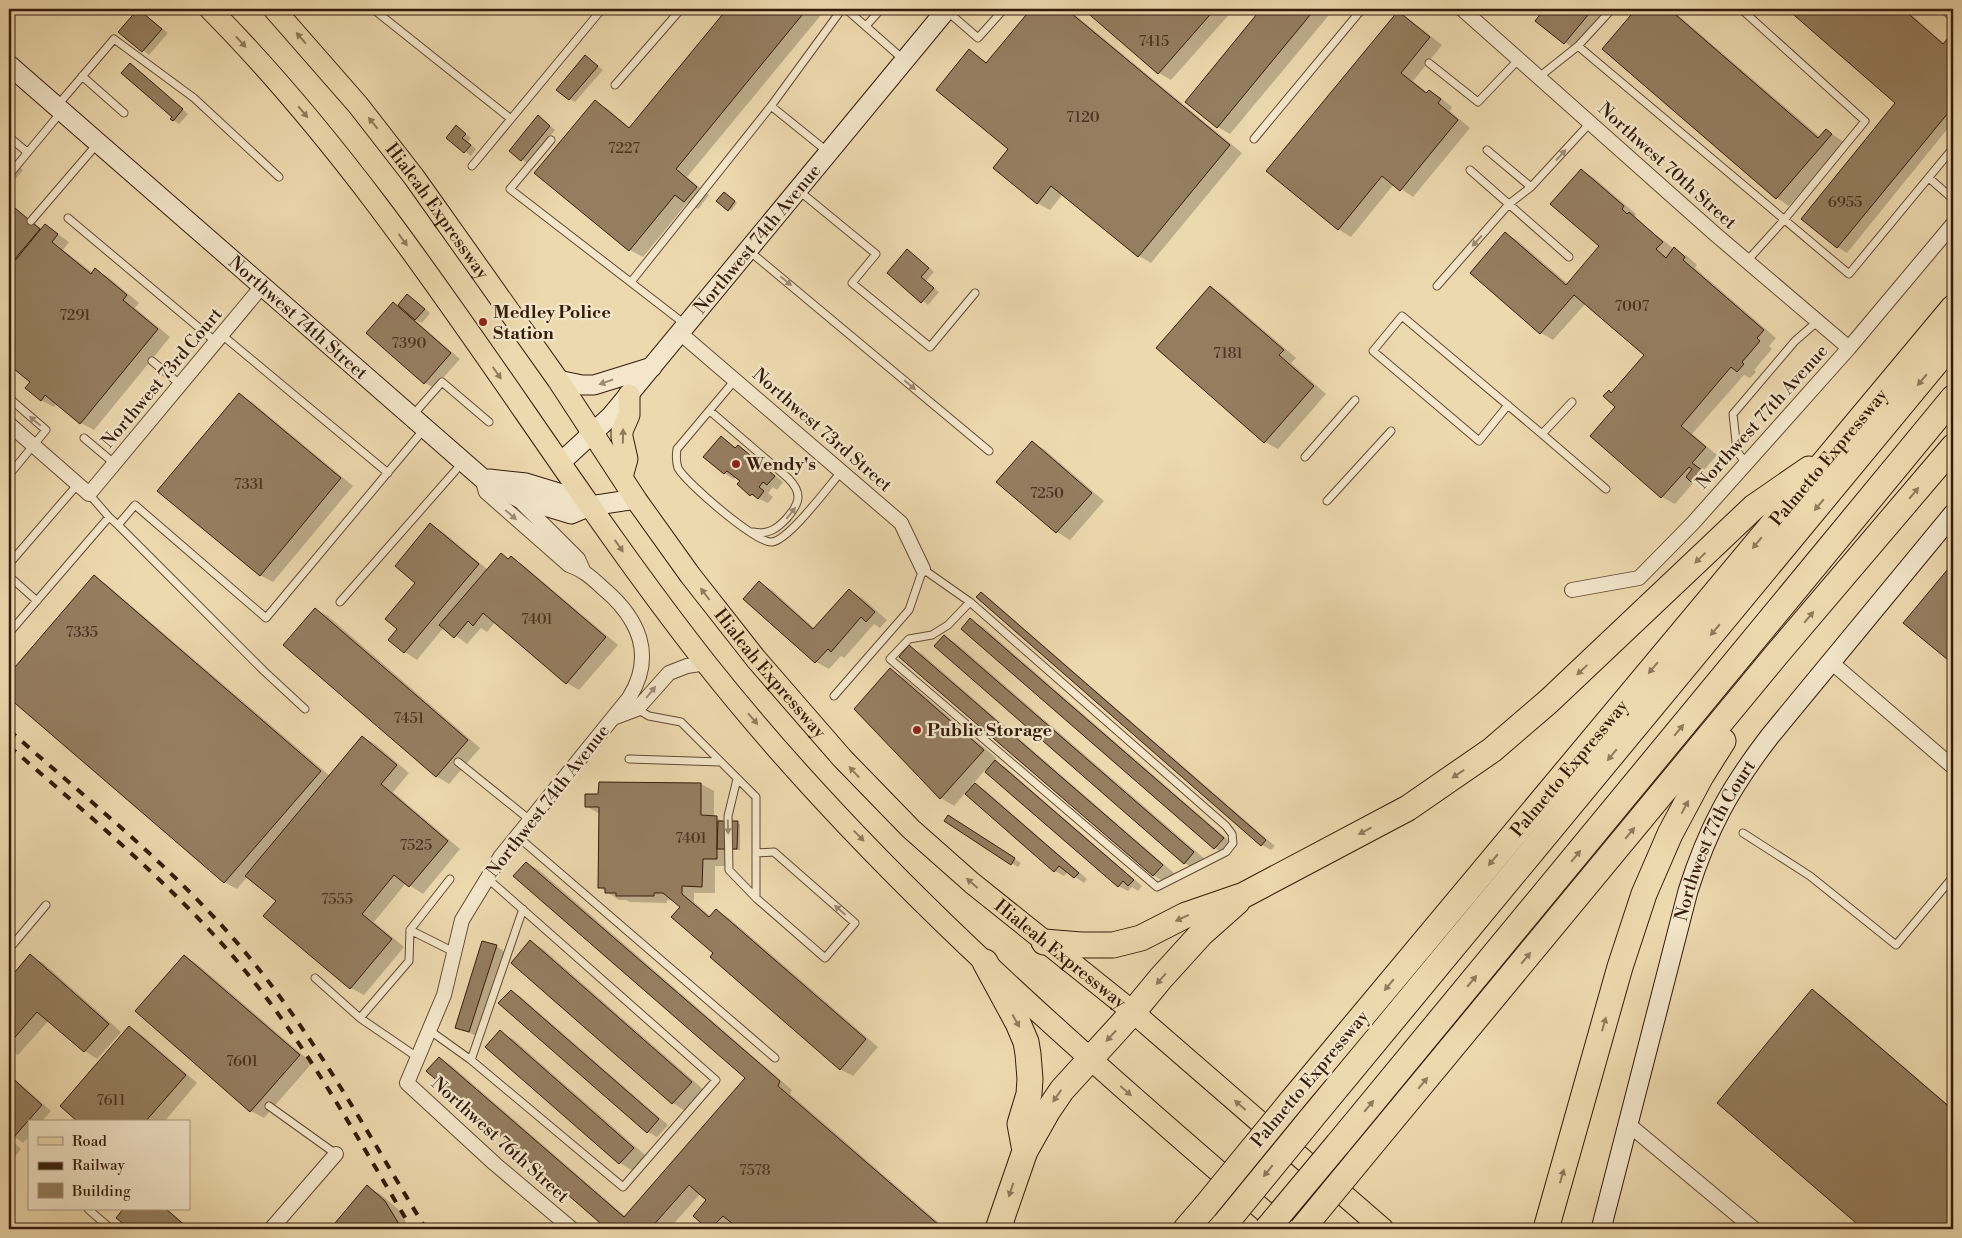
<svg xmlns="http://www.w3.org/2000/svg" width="1962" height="1238" font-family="'Libre Bodoni',serif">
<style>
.shadow{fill:#0003}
.building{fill:#957e60;stroke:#351b0c}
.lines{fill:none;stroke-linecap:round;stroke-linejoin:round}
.lane-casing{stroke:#634a34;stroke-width:9}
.street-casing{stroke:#634a34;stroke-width:16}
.secondary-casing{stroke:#351b0c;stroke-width:21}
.primary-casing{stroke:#351b0c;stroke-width:23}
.highway-casing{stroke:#351b0c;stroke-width:27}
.lane{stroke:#f3e6ca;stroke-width:7}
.street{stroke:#f3e6ca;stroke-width:14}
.secondary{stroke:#f3e6ca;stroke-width:19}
.primary{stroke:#edd9ae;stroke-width:21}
.highway{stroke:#edd9ae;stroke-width:25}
.rail{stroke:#351b0c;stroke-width:4;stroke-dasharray:9 9;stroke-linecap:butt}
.highway-bridge-casing{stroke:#351b0c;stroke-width:27;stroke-linecap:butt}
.highway-bridge{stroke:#edd9ae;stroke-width:25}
.oneway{fill:#917a5d}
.oneway2{fill:#9e8b74}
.poi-dot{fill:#8f2418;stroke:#f3e6ca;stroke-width:2}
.labels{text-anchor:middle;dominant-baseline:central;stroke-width:4.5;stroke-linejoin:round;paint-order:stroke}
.number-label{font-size:15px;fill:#4d3421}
.street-label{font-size:18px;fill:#351b0c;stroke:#f3e6ca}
.poi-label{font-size:18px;font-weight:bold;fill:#351b0c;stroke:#f3e6ca;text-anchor:start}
</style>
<rect width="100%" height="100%" fill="#edd9ae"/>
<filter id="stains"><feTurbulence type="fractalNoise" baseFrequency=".004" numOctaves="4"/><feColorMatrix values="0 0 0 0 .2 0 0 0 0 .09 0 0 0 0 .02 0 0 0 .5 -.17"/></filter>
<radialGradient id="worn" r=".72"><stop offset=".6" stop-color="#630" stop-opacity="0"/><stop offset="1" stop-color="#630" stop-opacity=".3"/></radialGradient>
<path class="shadow" d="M728 9H814L821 15 687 177 709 195 698 209 687 203 643 257 630 250 536 173 595 102 608 109 630 128Z
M1033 9H1068L1242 153 1151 263 1139 256 1063 194 1050 210 1037 203 1010 149 969 51 988 63Z
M1085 9H1234L1171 80 1159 73Z
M1263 9H1334L1230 134 1218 127 1187 101Z
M1546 9H1607L1574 49 1536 20Z
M1638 9H1671L1820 137 1826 130 1844 142 1789 206 1777 198 1604 49Z
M1789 9H1905L1945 44 1953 34V122L1847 253 1838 247 1803 218 1897 103Z
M139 10 168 33 149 55 120 31Z
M1398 12 1410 20 1442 45 1413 81 1428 93 1429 91 1441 98 1452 107 1450 111 1470 128 1413 197 1394 184 1351 237 1338 229Z
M586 57 603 70 575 102 569 99Z
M130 64 188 114 179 124 173 120 174 117Z
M544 120 555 130 528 164 510 150Z
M457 127 471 138 468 142 476 149 471 156 448 137Z
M9 157 23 170 9 187Z
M1581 170 1594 178 1636 214 1634 217 1674 249 1687 256 1697 265 1695 268 1776 338 1769 346 1772 349 1754 370 1756 372 1750 378 1744 375 1692 434 1717 455 1703 471 1714 478 1705 488 1694 482 1675 504 1662 497 1592 436 1617 407 1612 394 1645 355 1586 303 1553 340 1541 333 1506 233 1518 241 1568 284 1601 246Z
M727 195 737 203 731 211 729 209Z
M15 209 42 229 45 225 69 242 63 250 93 273 95 270 108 277 139 303 135 308 170 337 94 430 81 423 57 403 54 407 41 400 32 382 9 363V217Z
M913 254 934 272 926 281 939 292 928 305 889 273Z
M1211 287 1223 295 1296 358 1291 363 1326 394 1278 449 1265 442 1158 348Z
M408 295 430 313 422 323 415 320 460 359 434 388 425 383 398 307Z
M239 394 252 402 353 486 273 582 260 575Z
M721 438 737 448 738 446 747 452 783 482 777 490 773 487 768 493 773 497 768 503 751 495 736 476 734 479 724 473Z
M1032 442 1045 450 1104 501 1070 540 1057 532 998 482Z
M430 525 443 532 488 570 501 555 509 559 511 557 523 565 618 645 579 690 567 683 495 622 487 632 481 628 467 644 444 627 417 660 405 652 399 629 417 582Z
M1953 565V663L1905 623Z
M94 577 106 584 330 776 362 737 375 744 409 773 393 792 460 849 423 894 406 883 374 922 404 947 364 995 351 988 265 916 278 901 248 876 237 889 224 882 9 696V675Z
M759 583 772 590 815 629 849 591 862 598 887 620 880 628 874 624 844 658 841 656 829 669 816 662 745 599Z
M981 593 990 599 1275 846 1271 850 1262 845Z
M315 609 328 616 480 748 449 784 436 776Z
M970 620 983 627 1235 846 1227 856 1215 848Z
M944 636 957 644 1206 860 1197 870 1184 863Z
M910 647 922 654 1174 873 1166 883 1153 875Z
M890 669 903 677 996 758 994 761 1005 767 1142 886 1138 891 1132 887 1128 891 1118 886 985 770 974 783 985 790 1087 879 1084 883 1068 872 1064 876 1055 871 965 793 954 806 941 798 856 709Z
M600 783 701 784 714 791V817L727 823 740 824V850H730V866H715V893H694V902L711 917 716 910 729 918 878 1047 853 1076 840 1069 715 953 681 907 673 900H667V903L630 902 626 900H619L599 887 600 814 586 806 600 796Z
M954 820 1021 863 1018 867 945 821Z
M526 863 539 870 792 1090 790 1094 946 1229H741L735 1224 730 1229H710L694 1215 708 1200 700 1194 669 1229H609L428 1071 440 1058 452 1066 626 1217 747 1078Z
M531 942 543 949 704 1090 685 1111 673 1103 512 963Z
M496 946 505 952 479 1037 456 1027Z
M30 956 43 963 121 1032 97 1059 85 1051 49 1020 18 1055 9 1050V981Z
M185 956 197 964 312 1063 264 1118 251 1111 137 1011Z
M511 991 520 996 668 1125 657 1137 648 1132Z
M1813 991 1822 996 1953 1109V1229H1865L1719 1103Z
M130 1028 142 1035 197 1083 164 1122H80Z
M500 1032 513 1039 646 1156 633 1171 620 1163 487 1047Z
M9 1074 51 1111 41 1122H29V1136L23 1143 9 1133Z
M9 1138 21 1149 9 1164Z
M367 1187 380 1194 398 1209 410 1229H331Z
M125 1209H167L191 1229H131L118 1217Z
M1709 1225 1718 1229H1705Z"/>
<path class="building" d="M138 9 162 29 142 52 118 32Z
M727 9H807L676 169 697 187 684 202 675 195 629 251 534 173 595 100 629 128Z
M1031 9H1066L1230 145 1138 257 1051 186 1037 204 993 168 1008 149 936 90 969 49 986 63Z
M1083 9H1215L1158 74Z
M1261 9H1315L1217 128 1185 102Z
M1544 9H1593L1564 44 1535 21Z
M1636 9H1669L1818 138 1826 129 1832 134 1776 199 1602 49Z
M1787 9H1903L1943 44 1953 32V107L1837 248 1801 219 1895 103Z
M1398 11 1430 37 1401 73 1426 93 1429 90 1441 99 1438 103 1458 120 1400 191 1382 176 1338 230 1266 171Z
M585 55 598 66 569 100 556 90Z
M130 63 183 109 173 121 170 119 172 117 121 73Z
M538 115 550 126 521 161 509 151Z
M456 125 466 134 462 138 471 145 464 153 446 138Z
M1581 169 1624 206 1622 209 1627 214 1629 212 1663 242 1656 249 1666 258 1674 247 1685 257 1683 260 1764 330 1757 338 1760 341 1742 362 1744 364 1737 372 1731 367 1681 426 1706 447 1692 463 1702 470 1691 482 1686 477 1692 469 1689 467 1661 498 1590 436 1615 407 1603 396 1609 390 1611 393 1644 355 1574 295 1540 334 1470 273 1505 232 1566 285 1599 246 1550 204Z
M724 192 735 201 728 211 716 201Z
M15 208 40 229 9 266V215Z
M45 224 58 234 52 242 91 274 95 268 127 295 123 300 158 329 80 424 45 395 41 401 25 388 30 382 9 365V268Z
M907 249 929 268 921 277 934 288 921 303 887 273Z
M1210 286 1284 350 1279 355 1314 386 1264 443 1156 348Z
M407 294 425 309 415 320 398 305Z
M393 302 451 353 424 384 366 333Z
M239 393 341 478 260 576 157 491Z
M721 436 735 448 738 445 775 476 767 485 763 482 759 487 764 491 758 499 752 494 750 496 737 484 740 481 727 471 724 474 703 457Z
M1032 441 1092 493 1056 533 996 482Z
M430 523 479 564 404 653 388 640 397 629 385 619 415 583 395 566Z
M501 553 508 559 511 556 606 637 566 684 483 613 473 626 468 621 454 638 439 625Z
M1953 563V664L1903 623Z
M94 575 321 771 224 883 9 698V674Z
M759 581 813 629 849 589 875 612 866 622 861 617 831 652 828 649 815 663 743 599Z
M981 592 1266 840 1261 846 976 597Z
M315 608 468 740 436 777 283 645Z
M970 618 1224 838 1214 849 961 629Z
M944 635 1194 852 1184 864 934 646Z
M909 645 1163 865 1153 876 899 657Z
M890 668 984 750 940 799 854 709Z
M362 736 397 765 381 784 448 841 409 887 394 875 362 914 392 939 350 989 263 916 276 901 245 876Z
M995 760 1134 880 1128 886 1123 881 1118 887 985 772Z
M599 782 701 783V815L717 816V859H703L702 887 682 886V894L709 917 716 909 866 1039 840 1070 710 957 713 953 671 917 680 907 663 893H654V896H616V893H605V888H598L599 807H585V794H598Z
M975 783 1079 873 1074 878 1059 866 1054 872 965 794Z
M948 815 1015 858 1011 865 944 821Z
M718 821H738L737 849H717Z
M526 862 780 1081 778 1086 940 1226 939 1229H739L723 1216 710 1229H708L693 1216 706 1200 689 1185 650 1229H607L426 1071 439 1057 624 1217 745 1078 513 876Z
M530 940 692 1082 672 1104 511 963Z
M482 941 497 945 469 1032 455 1028Z
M30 954 109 1024 84 1052 37 1012 9 1044V979Z
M184 955 300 1055 250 1112 135 1011Z
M1812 989 1953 1110V1229H1863L1717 1103Z
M511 990 659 1119 647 1133 498 1003Z
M129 1026 186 1075 145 1122H78L60 1106Z
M500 1030 634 1148 619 1164 485 1047Z
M9 1075 42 1105 13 1138 9 1135Z
M367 1185 385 1201 402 1229H330Z
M123 1209H166L189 1229H130L116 1218Z"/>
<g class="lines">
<defs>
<path id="lane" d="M373 9 511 119
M846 9 904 60
M1741 9 1865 121 1784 220 1747 261
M1943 9 1950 15 1953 11
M948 12 978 38 1004 9
M866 26 881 9
M1578 46 1612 9
M1429 63 1478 102 1519 59
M82 76 124 113
M1539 77 1578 46 1849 274 1953 148
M615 85 681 9
M57 106 114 39 194 98 279 177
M771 106 842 9
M9 137 27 152
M1254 139 1362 9
M551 140 510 189 686 325
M1487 150 1531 187
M472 166 602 9
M1470 170 1569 257
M9 175 62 111
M1929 178 1953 199
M798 190 876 254 852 283 930 347 975 293
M68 218 216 342
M31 221 98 143
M748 250 989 451
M631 282 771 106 828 152
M1437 286 1509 204 1531 187 1590 123
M222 335 388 473
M152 361 181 385
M735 380 677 449C676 456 676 462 678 468 685 482 757 544 772 542 789 540 828 487 841 472
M9 398 46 430 9 475
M1572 402 1542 434 1606 489
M1508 405 1479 441 1373 351 1402 316 1542 434
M710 411 788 478C803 493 800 503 787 518 777 529 768 535 753 532
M412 416 442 382 489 422
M84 438 115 464
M1305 457 1355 400
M1746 464 1737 451 1733 414 1795 341 1818 321
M1327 501 1391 431
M109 517 118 525 135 505 266 618 425 428
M118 525 264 671 305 709
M9 564 78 484
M9 576 37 601
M340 602 463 462
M9 633 109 517 89 494
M834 696 909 610 923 569 970 602 1226 826 1232 834 1233 843 1226 852 1157 887 890 659 909 639 932 635 948 625 970 602
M637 709 649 716 681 722 756 797V898
M629 759 721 762
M458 762 530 820
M737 779 728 816 729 870 756 898 825 958 855 923 774 852 756 853
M1743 833 1810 876 1896 945 1953 877
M517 836 775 1058
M450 879 410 930 454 952
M410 930 409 961 360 1018 417 1057
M9 949 46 905
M315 978 360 1018
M429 1030 471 1060 623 1187 716 1080 487 878
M471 1060 523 909
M269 1106 336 1154
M88 1209 111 1229"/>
<path id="street" d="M1462 9 1715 234 1849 348
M680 333 901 523 923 569
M9 424 89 494 263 285
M482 478 486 492 569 565C584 570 593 579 604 589 638 618 656 655 629 698L501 856 462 920 444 995 407 1083 495 1164 572 1229
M518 499 578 559 583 570
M1572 590 1639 578 1693 523 1849 348 1953 224
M1831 662 1953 767
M613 718 637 709 669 673 687 666 706 663
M1628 1124 1754 1229
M271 1229 336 1154"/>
<g id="secondary">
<path id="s1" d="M9 65 482 478 519 498 571 514 590 506 636 499"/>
<path d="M558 380 582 385H594L652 367"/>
<path id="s2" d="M560 463 611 416 947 9"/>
<path d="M489 479 526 483 562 494 590 506"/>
<path id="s3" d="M1601 1229 1688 891C1708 828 1730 788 1770 736L1953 514"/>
</g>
<g id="primary">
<path d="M210 9C403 204 536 447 705 662 873 875 1081 1052 1285 1229"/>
<path id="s4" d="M274 9 358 105 414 177 558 380 637 501 690 575 756 659 842 758 911 829 972 883 1133 1012 1383 1229"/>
<path d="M622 477 627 459 622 437V431L629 415V395"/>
</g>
<g id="highway">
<path d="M1044 942 1081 945H1113L1141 938 1186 915 1244 895 1408 808 1492 750 1549 701 1754 507 1809 469"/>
<path d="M985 962 1018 1023 1026 1042 1028 1054 1030 1079 1029 1094 1020 1124 1025 1151"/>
<path id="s5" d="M1290 1103 1953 308"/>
<path d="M1310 1120 1953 342"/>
<path d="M1338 1144 1953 398"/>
<path d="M1358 1161 1777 654 1953 447"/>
<path d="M998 1229 1025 1151 1047 1112 1062 1090 1133 1012 1161 978 1201 934 1237 902"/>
<path d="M1186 1229 1205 1207"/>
<path d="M1546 1229 1620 967 1644 894 1670 834 1701 776 1723 741"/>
</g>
</defs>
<use href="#lane" class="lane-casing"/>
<use href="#street" class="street-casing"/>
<use href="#secondary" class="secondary-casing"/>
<use href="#primary" class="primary-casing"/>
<use href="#highway" class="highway-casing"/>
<use href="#lane" class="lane"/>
<use href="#street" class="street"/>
<use href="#secondary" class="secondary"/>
<use href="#primary" class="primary"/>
<use href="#highway" class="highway"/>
<path class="rail" d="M9 730C97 808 193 883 265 977 326 1056 374 1144 426 1229
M9 746C79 807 151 867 214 935 295 1022 351 1128 412 1229"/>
<defs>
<path id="highway-bridge" d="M1205 1207 1290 1103
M1225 1224 1310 1120
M1267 1229 1338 1144
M1302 1229 1358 1161"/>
</defs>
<use href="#highway-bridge" class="highway-bridge-casing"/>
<use href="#highway-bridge" class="highway-bridge"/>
</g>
<defs><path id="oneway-solid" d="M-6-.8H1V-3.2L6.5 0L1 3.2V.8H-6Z" transform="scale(1.25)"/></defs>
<g class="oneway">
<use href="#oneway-solid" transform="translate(301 38) rotate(-131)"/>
<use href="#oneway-solid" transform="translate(241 42) rotate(47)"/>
<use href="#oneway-solid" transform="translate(303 112) rotate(50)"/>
<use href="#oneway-solid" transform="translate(373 123) rotate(-129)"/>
<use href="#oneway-solid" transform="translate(403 240) rotate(54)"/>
<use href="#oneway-solid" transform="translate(497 373) rotate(55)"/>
<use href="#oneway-solid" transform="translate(1922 380) rotate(130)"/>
<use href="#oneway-solid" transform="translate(623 436) rotate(-89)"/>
<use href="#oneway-solid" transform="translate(1914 493) rotate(-50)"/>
<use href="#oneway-solid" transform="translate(1819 505) rotate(130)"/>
<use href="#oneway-solid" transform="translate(1757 543) rotate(130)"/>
<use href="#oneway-solid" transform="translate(619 546) rotate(55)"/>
<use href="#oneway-solid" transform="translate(1700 558) rotate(136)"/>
<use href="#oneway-solid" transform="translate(705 594) rotate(-127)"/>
<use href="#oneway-solid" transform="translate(1809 617) rotate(-50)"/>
<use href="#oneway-solid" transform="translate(1715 630) rotate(130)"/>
<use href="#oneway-solid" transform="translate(1653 668) rotate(130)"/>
<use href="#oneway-solid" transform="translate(1582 670) rotate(137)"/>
<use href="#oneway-solid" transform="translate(753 719) rotate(49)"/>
<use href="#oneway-solid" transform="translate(1679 730) rotate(-50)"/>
<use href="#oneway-solid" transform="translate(1612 755) rotate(130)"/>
<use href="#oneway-solid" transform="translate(854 772) rotate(-133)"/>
<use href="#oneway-solid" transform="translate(1458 774) rotate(146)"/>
<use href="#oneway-solid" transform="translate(1685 807) rotate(-62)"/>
<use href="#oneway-solid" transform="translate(1365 831) rotate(152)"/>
<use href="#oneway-solid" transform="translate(1630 833) rotate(-50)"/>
<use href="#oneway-solid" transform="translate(859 836) rotate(46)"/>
<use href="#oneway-solid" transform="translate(1576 856) rotate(-50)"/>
<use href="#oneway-solid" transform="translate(1493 860) rotate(130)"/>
<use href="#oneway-solid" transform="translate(972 883) rotate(-139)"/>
<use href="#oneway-solid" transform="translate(1182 918) rotate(155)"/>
<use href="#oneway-solid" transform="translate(1526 958) rotate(-50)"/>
<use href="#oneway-solid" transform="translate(1161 979) rotate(131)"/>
<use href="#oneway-solid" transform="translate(1472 981) rotate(-50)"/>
<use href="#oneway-solid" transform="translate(1389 985) rotate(130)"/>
<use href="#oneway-solid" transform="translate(1016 1021) rotate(61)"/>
<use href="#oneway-solid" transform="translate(1604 1024) rotate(-74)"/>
<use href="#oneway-solid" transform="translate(1111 1036) rotate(133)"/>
<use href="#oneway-solid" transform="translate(1423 1083) rotate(-50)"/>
<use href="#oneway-solid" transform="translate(1126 1091) rotate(41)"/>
<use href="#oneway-solid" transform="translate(1057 1096) rotate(125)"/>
<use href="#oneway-solid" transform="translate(1240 1105) rotate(-139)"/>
<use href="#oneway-solid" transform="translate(1369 1106) rotate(-50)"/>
<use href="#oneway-solid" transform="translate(1268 1171) rotate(129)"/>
<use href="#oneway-solid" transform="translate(1562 1176) rotate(-74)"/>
<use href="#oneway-solid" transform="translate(1011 1190) rotate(108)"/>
</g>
<g class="oneway2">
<use href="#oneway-solid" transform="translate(1561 155) rotate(-47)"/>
<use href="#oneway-solid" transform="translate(1477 241) rotate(132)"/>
<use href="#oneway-solid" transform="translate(786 281) rotate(40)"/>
<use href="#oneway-solid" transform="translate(606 382) rotate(161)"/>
<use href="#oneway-solid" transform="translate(910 385) rotate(40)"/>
<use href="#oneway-solid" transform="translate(35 421) rotate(-140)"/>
<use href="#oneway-solid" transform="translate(791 513) rotate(-51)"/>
<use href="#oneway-solid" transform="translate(511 515) rotate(41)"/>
<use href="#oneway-solid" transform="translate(651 692) rotate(-51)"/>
<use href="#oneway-solid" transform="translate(728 827) rotate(88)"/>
<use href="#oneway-solid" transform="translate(840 910) rotate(-139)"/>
</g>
<g class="poi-dot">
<circle cx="483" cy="322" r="5"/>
<circle cx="736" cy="464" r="5"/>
<circle cx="917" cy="730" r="5"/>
</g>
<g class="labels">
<g class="number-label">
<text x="1154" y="41">7415</text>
<text x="1083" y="117">7120</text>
<text x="624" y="148">7227</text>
<text x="1845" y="202">6955</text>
<text x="1632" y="306">7007</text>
<text x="75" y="315">7291</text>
<text x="409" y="343">7390</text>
<text x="1228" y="353">7181</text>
<text x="249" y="484">7331</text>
<text x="1047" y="493">7250</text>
<text x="537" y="619">7401</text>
<text x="82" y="632">7335</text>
<text x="409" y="718">7451</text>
<text x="691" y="838">7401</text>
<text x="416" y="845">7525</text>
<text x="337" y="899">7555</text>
<text x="242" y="1061">7601</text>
<text x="111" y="1100">7611</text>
<text x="755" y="1170">7578</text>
</g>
<g class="street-label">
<text transform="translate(1667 166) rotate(42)">Northwest 70th Street</text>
<text stroke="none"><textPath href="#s4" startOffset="260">Hialeah Expressway</textPath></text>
<text stroke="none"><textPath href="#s2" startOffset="299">Northwest 74th Avenue</textPath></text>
<text stroke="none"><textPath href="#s1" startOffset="384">Northwest 74th Street</textPath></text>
<text transform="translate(162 378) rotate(-50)">Northwest 73rd Court</text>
<text transform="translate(1762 417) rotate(-48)">Northwest 77th Avenue</text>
<text transform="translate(822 430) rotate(41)">Northwest 73rd Street</text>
<text stroke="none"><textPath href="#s5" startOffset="841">Palmetto Expressway</textPath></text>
<text stroke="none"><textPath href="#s4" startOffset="830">Hialeah Expressway</textPath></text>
<text stroke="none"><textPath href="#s5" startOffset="436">Palmetto Expressway</textPath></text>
<text transform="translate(548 801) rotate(-52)">Northwest 74th Avenue</text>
<text stroke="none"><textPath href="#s3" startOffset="406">Northwest 77th Court</textPath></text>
<text stroke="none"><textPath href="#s4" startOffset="1235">Hialeah Expressway</textPath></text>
<text transform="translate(1310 1079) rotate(-50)">Palmetto Expressway</text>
<text transform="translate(500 1140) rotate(42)">Northwest 76th Street</text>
</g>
<g class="poi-label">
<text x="493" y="312">Medley Police<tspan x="493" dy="21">Station</tspan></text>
<text x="746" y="464">Wendy's</text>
<text x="927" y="730">Public Storage</text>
</g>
</g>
<rect width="1962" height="1238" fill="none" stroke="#edd9ae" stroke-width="30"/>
<rect x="10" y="10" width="1942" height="1218" fill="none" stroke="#351b0c" stroke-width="2.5"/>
<rect x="15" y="15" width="1932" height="1208" fill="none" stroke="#351b0c"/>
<rect x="28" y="1120" width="162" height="90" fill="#f3e6ca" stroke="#a7957e"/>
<rect x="38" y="1137" width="25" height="8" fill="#edd9ae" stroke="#a7957e"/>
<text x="72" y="1146" font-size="15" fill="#351b0c">Road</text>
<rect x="38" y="1162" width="25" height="8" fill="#351b0c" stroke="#a7957e"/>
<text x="72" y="1170" font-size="15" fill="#351b0c">Railway</text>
<rect x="38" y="1183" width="25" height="15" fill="#957e60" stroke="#a7957e"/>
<text x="72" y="1196" font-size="15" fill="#351b0c">Building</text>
<rect width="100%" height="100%" filter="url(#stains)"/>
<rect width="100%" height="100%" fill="url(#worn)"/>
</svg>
